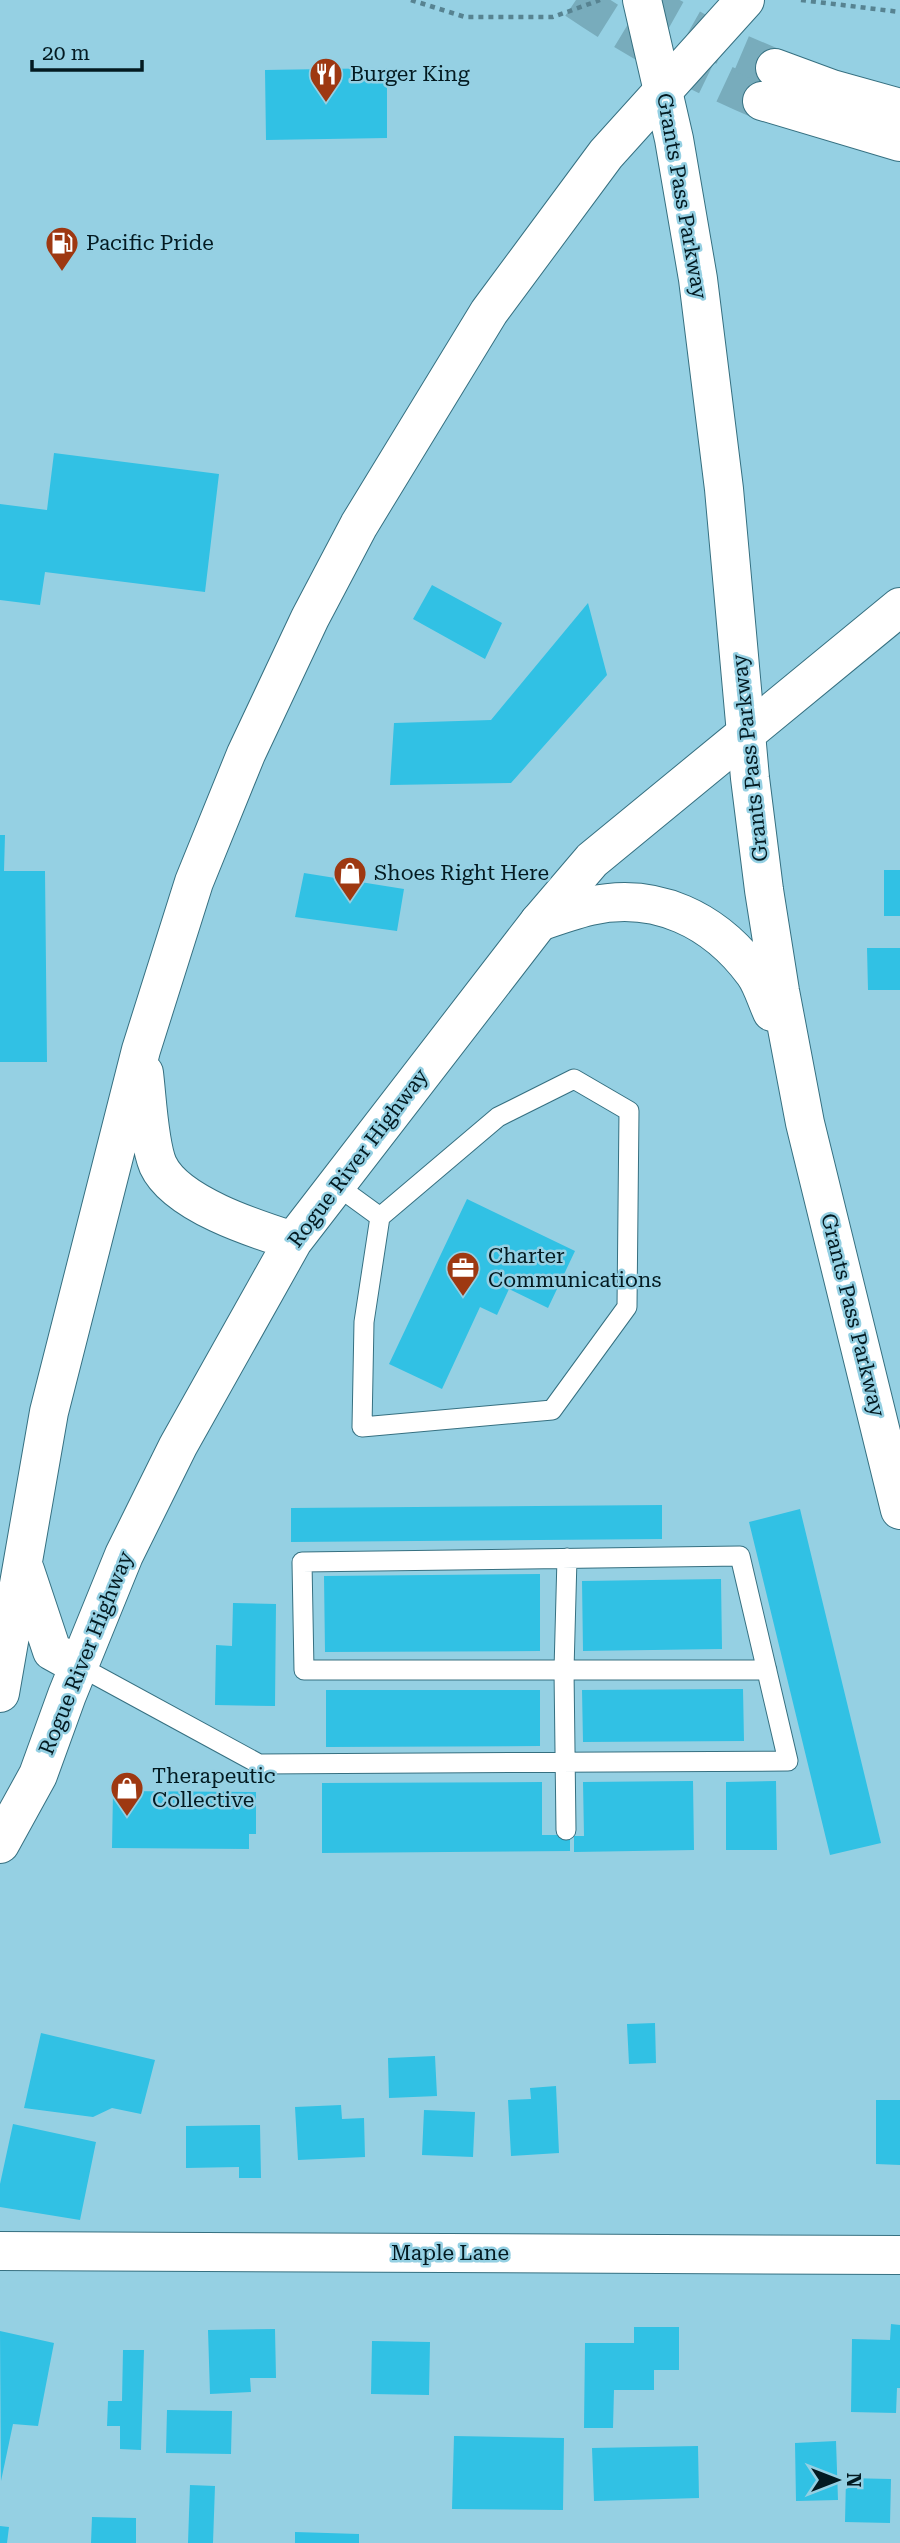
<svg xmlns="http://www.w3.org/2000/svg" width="900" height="2543" font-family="'Roboto Serif',serif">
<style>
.building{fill:#31c1e4}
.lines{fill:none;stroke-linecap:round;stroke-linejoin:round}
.primary-tunnel{stroke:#78acbc;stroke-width:38;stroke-dasharray:38 19;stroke-linecap:butt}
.highway-tunnel{stroke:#78acbc;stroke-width:38;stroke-dasharray:38 19;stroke-linecap:butt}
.lane-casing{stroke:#367081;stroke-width:21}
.street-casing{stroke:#367081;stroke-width:40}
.primary-casing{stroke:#367081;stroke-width:40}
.highway-casing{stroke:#367081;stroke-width:40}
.path{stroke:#578391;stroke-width:4.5;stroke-dasharray:5 5;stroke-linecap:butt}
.lane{stroke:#fff;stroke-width:19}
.street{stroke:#fff;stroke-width:38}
.primary{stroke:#fff;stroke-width:38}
.highway{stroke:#fff;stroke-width:38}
.labels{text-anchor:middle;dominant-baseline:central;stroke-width:5;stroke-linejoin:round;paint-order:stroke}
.poi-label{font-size:21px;fill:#031a21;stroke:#95d0e3;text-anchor:start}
.street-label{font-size:21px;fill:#031a21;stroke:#95d0e3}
</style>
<rect width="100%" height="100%" fill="#95d0e3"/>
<path class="building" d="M387 68V138L266 140 265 70Z
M54 453 219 474 205 592 45 572 40 605 0 600V504L47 510Z
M432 585 502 623 485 659 413 619Z
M588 603 607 675 511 783 390 785 394 723 491 720Z
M0 835H5L4 871H45L47 1062H0Z
M884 870H900V916H884Z
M304 873 404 889 397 931 295 917Z
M867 948H900V990H868Z
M467 1199 575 1251 548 1308 509 1289 497 1315 480 1307 442 1389 389 1364Z
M662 1505V1539L291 1542V1508Z
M800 1509 881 1843 830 1855 749 1522Z
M540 1574V1651L325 1652 324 1576Z
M721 1579 722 1649 583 1651 582 1581Z
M233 1603 276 1604 275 1706 215 1705 216 1645 232 1646Z
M743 1689 744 1741 583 1742 582 1690Z
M326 1690H540V1746L326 1747Z
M693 1781 694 1850 574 1852V1836H584L583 1782Z
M776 1781 777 1850H726V1782Z
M542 1782V1835H570V1851L322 1853V1783Z
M113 1791 256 1792V1834H249V1849L112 1848Z
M655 2023 656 2063 629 2064 627 2024Z
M41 2033 155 2060 141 2114 112 2108 93 2117 24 2108Z
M435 2056 437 2096 389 2098 388 2058Z
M556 2086 559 2153 511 2156 508 2100 531 2099 530 2088Z
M876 2100H900V2165L876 2164Z
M341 2105 342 2119 364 2118 365 2157 298 2160 295 2107Z
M424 2110 475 2112 473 2157 422 2155Z
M13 2124 96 2142 80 2220 0 2207V2184Z
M260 2125 261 2178H239V2167L186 2168V2126Z
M891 2324 900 2325V2388H897L896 2413 851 2412 852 2339 890 2340Z
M634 2327H679V2370H654V2390H614L613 2428H584L585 2343H634Z
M275 2329 276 2378H250L251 2392 210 2394 208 2330Z
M0 2331 54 2343 38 2426 13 2424 1 2481Z
M372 2341 430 2342 429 2395 371 2394Z
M123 2350H144L141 2450 120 2449V2426H107L108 2401H122Z
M167 2410 232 2411 231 2454 166 2453Z
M454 2436 564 2438 563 2510 452 2509Z
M836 2441 838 2500 796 2501 795 2443Z
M698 2446 699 2498 594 2501 592 2448Z
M846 2478 891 2479 890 2523 845 2522Z
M190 2485 215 2486 213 2543H188Z
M92 2517 136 2518V2543H91Z
M0 2526 9 2527 7 2543H0Z
M295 2532 359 2534V2543H295Z"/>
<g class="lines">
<path class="primary-tunnel" d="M576 0C635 40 696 73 762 101"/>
<path class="highway-tunnel" d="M641 0 721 45 775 68"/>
<defs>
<path id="lane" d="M574 1079 629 1111 627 1307 552 1410 362 1427 364 1322 380 1217 498 1117Z
M336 1185 380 1217
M79 1666 259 1764 788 1761 740 1556 302 1562 304 1670H767
M566 1830 564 1670 567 1558"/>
<path id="street" d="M0 2251 900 2255"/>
<path id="primary" d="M762 101 900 142
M144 1073C147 1097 149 1144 158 1165 176 1204 255 1229 293 1241
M25 1570 52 1651 79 1666
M0 1693 49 1412 141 1050 194 882 246 754 310 618 359 525 489 312 606 154 745 0
M0 1844 38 1775 67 1695 124 1555 178 1446 293 1241 539 922 592 860 900 607"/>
<path id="highway" d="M642 0 674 139 698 279 724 489 750 778 764 890 780 991 805 1123 900 1510
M775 68 832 89 900 108
M539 922C556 916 573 910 590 906 656 891 715 920 754 973 762 984 766 999 772 1012"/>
</defs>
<use href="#lane" class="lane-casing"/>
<use href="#street" class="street-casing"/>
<use href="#primary" class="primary-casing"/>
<use href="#highway" class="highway-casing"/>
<path class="path" d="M411 0 465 17H553L600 0
M801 0 900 12"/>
<use href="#lane" class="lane"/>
<use href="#street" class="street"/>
<use href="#primary" class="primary"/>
<use href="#highway" class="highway"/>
</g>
<defs>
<symbol id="restaurant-pin" viewBox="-11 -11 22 30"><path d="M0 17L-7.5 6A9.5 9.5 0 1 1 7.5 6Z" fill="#9e3811" stroke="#95d0e3"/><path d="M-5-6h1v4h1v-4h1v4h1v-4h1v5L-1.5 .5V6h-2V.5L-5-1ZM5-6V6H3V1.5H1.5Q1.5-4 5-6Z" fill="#fff"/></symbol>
<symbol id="fuel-pin" viewBox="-11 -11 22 30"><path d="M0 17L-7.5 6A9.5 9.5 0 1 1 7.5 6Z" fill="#9e3811" stroke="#95d0e3"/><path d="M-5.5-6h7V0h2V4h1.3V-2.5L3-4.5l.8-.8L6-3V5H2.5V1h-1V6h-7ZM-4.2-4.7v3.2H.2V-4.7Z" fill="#fff"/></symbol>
<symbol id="shop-pin" viewBox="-11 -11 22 30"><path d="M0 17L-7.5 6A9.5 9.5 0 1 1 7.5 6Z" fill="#9e3811" stroke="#95d0e3"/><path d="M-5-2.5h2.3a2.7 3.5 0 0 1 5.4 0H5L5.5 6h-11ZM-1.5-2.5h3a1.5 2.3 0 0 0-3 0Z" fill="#fff"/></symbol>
<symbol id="office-pin" viewBox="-11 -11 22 30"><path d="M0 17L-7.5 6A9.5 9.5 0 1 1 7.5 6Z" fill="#9e3811" stroke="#95d0e3"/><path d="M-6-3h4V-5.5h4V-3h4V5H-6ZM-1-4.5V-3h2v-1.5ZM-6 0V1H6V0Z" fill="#fff"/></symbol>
</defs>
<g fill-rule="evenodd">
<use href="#restaurant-pin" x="307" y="55" width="38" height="52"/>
<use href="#fuel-pin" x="43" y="224" width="38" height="52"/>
<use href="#shop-pin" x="331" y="854" width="38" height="52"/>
<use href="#office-pin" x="444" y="1249" width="38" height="52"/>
<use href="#shop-pin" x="108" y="1769" width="38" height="52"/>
</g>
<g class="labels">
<g class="poi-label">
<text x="350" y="74">Burger King</text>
<text x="86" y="243">Pacific Pride</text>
<text x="374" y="873">Shoes Right Here</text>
<text x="488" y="1256">Charter<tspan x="488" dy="24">Communications</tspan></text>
<text x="152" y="1776">Therapeutic<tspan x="152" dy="24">Collective</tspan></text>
</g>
<g class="street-label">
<text transform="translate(682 196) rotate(80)">Grants Pass Parkway</text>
<text transform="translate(750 758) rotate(-96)">Grants Pass Parkway</text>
<text transform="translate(358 1158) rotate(-53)">Rogue River Highway</text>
<text transform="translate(853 1315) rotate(76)">Grants Pass Parkway</text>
<text transform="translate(86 1653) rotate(-68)">Rogue River Highway</text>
<text x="450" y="2253">Maple Lane</text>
</g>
</g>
<g transform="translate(837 2480) rotate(90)" stroke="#95d0e3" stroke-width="5" paint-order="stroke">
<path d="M0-5L12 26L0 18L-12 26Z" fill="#031a21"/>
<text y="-10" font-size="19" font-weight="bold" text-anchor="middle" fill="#031a21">N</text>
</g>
<path d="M32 60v10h110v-10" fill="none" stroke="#031a21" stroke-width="3.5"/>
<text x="42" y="60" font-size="21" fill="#031a21" stroke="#95d0e3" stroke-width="5" paint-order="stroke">20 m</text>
</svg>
